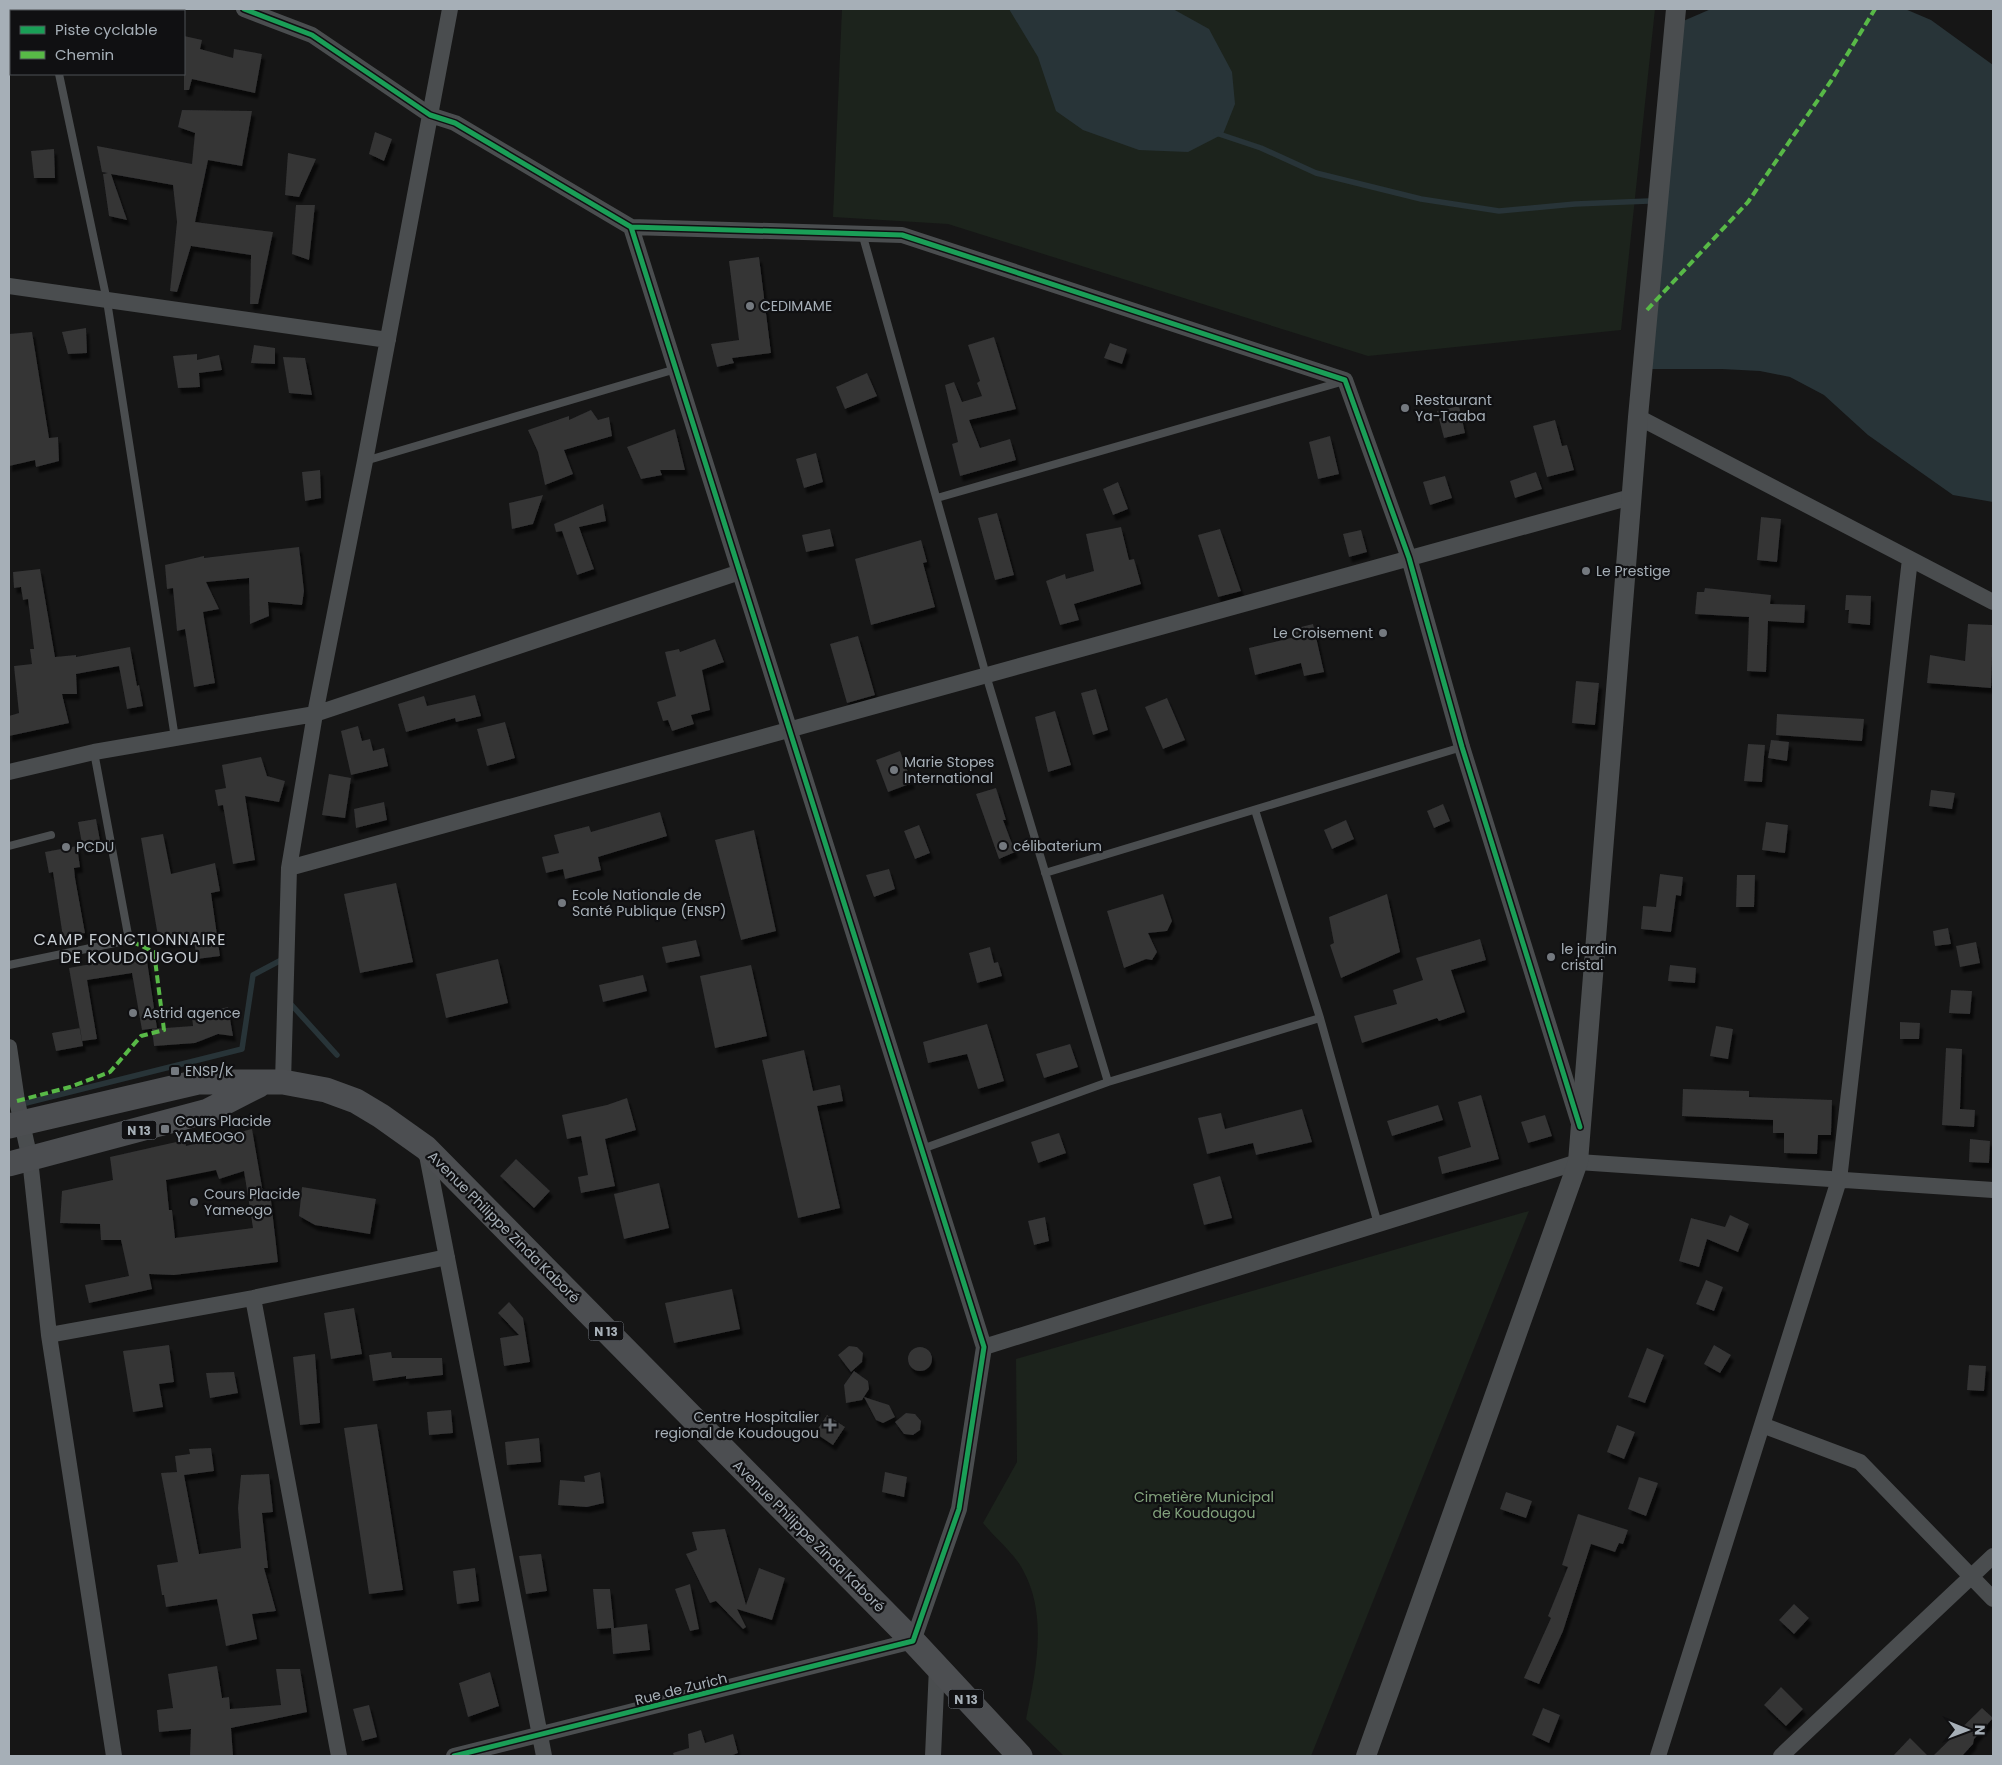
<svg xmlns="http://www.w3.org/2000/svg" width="2002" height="1765" font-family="Poppins,sans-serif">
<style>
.green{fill:#1c231c}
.water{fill:#283438}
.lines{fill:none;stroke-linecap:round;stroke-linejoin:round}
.stream{stroke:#283438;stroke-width:5.5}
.building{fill:#343435;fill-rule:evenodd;filter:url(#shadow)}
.service{stroke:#4a4d4f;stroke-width:8}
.minor{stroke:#4a4d4f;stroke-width:16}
.tertiary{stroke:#4a4d4f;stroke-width:20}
.primary{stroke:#4c4e51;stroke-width:25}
.quiet{stroke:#58b947;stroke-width:4;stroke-dasharray:8 4;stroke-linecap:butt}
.cycleway-casing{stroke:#101012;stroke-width:8}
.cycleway{stroke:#1a9f57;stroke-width:5}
.poi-dot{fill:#74797f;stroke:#101012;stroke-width:2}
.labels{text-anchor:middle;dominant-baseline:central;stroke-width:4.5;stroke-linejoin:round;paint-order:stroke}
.shield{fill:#101012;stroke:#797f86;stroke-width:1}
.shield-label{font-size:12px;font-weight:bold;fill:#a6afb7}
.poi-label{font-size:14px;fill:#a6afb7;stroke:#101012;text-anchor:start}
.street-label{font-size:14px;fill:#a6afb7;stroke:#101012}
.park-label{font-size:14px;fill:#83a37d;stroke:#101012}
.quarter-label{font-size:16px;letter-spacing:1px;fill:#c7cdd3;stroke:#101012}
</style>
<defs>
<filter id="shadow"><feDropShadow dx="3" dy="5.5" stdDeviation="1" flood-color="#0009"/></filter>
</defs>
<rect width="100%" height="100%" fill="#161616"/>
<path class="green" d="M842 9H1655L1621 330 1368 356 948 224 833 217Z
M1529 1211 1311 1756H1064L1026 1719C1036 1670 1048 1616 1023 1570 1014 1553 995 1538 983 1523L1017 1462 1016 1359Z"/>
<path class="water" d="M1009 9H1173L1209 29 1232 72 1235 104 1223 134 1188 152 1139 150 1083 130 1056 111 1038 57Z
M1711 9H1905L1931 20 1993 65V502L1953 495 1868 435 1824 395 1790 377 1760 371 1722 369H1642L1674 25Z"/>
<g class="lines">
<path class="stream" d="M1216 133 1261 148 1316 173 1421 199 1499 211 1575 204 1649 201
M288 1001 337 1055
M26 1103 242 1049 253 975 285 958"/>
</g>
<path class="building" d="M184 36 202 40 200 49 233 58 234 49 262 54 255 93 192 79 189 90H184Z
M182 110 252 111 242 166 208 160 195 222 273 232 258 304H250L251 255 191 246 177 292 170 291 177 222 173 185 111 174 127 220 109 216 103 174 108 173 102 172 97 146 192 164 195 133 178 127Z
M375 132 392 139 384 161 369 154Z
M54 149 55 178H34L31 151Z
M288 153 316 159 299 197 285 195Z
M296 205H315L309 260 292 254Z
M759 257 771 353 732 358 734 363 717 367 711 344 739 340 729 261Z
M86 328 87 353 68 354 62 332Z
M32 332 49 438 58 437 59 461 36 467 35 460 9 466V334Z
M994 337 1016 409 969 420 980 448 1010 439 1016 460 960 476 952 444 958 442 945 385 954 382 962 402 982 396 977 383 980 381 968 345Z
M1110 343 1127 349 1122 364 1104 358Z
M254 345 275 348V364L251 363Z
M197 354V360L219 355 222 370 199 373 200 387 178 388 173 356Z
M283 357 305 358 312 395 289 393Z
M867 373 877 396 845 409 836 387Z
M1459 406 1465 433 1444 438 1437 411Z
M591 410 598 420 609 417 612 436 564 450 573 474 545 485 538 452 528 430 569 416V420Z
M1555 420 1562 446 1567 445 1574 470 1547 477 1533 426Z
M675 429 685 470H660L662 475 641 479 627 447Z
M1330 436 1339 474 1318 479 1309 442Z
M816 453 823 482 804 488 796 459Z
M320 470 321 498 305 501 302 472Z
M1536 472 1542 489 1515 498 1510 481Z
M1445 476 1452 498 1430 505 1423 482Z
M1118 482 1128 509 1113 515 1103 489Z
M543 495 533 524 512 529 509 503Z
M603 504 606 521 579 527 594 569 577 575 562 531 556 532 554 524Z
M997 513 1014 575 995 580 978 518Z
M1761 517 1781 519 1777 562 1757 560Z
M1121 527 1129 560 1134 559 1141 584 1074 604 1079 620 1060 625 1046 581 1065 574 1066 579 1094 571 1086 534Z
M830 529 834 546 806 552 802 535Z
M1220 529 1241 591 1218 597 1198 535Z
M1361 530 1367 552 1349 557 1343 534Z
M921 540 927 562 923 563 935 607 871 625 855 559Z
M299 547 304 591 302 605 268 602 269 616 250 624 249 578 206 582 219 609 203 612 215 683 194 687 185 629 177 631 173 588 167 589 165 565 204 556V558Z
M40 569 55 657 76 655V657L130 647 137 686 139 685 143 706 127 709 119 666 76 674 77 694H62L69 723 9 736V716L19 713 14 666 32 664 30 649H34L28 599 23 600 21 587 14 588 13 572Z
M1705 588 1771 595 1770 604 1805 605 1804 623 1768 621 1766 672 1747 671 1749 617 1695 614 1697 592H1704Z
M1846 595 1871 596 1870 625 1848 623 1849 610H1845Z
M1313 624 1324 672 1304 676 1301 663 1255 675 1249 648 1295 637 1293 629Z
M1968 624 1993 625 1991 688 1927 683 1930 655 1965 661Z
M858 636 875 695 847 703 830 644Z
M715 639 724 662 702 670 710 710 691 715 694 724 672 731 668 720 663 721 657 702 676 696 665 652 679 649 680 652Z
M1576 681 1599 683 1595 725 1572 723Z
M1096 689 1108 730 1093 735 1081 693Z
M475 695 481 716 456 722 455 718 406 732 398 704 424 696 427 706Z
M1167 698 1185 740 1163 749 1145 707Z
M1055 711 1071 765 1048 772 1035 717Z
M1777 714 1864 719 1862 741 1776 735Z
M505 722 515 758 487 766 477 729Z
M358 726 362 741 370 739 373 751 384 748 388 766 351 775 341 731Z
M1771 740 1789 742 1787 761 1768 758Z
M1748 744 1765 745 1762 782 1744 781Z
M900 751 912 783 888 792 876 760Z
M261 757 267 776 285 781 279 802 245 796 255 860 233 864 223 805 218 806 215 790 226 788 222 765Z
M329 774 351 778 345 818 322 815Z
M996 788 1006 820H1003L1015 852 999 859 976 794Z
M1931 790 1955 793 1952 809 1929 806Z
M384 802 387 820 356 828 354 809Z
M1443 804 1450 821 1434 828 1427 811Z
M660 812 667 836 598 857 601 870 565 879 563 869 546 873 542 857 559 853 554 835 589 826 591 832Z
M96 819 101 846 83 849 78 822Z
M1346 820 1354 839 1332 849 1324 830Z
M1766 822 1788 825 1785 853 1762 850Z
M919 825 930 853 915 859 904 831Z
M754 830 776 931 741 940 715 840Z
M163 834 171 874 215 863 220 891 211 893 220 956 197 959 194 941 159 942 141 838Z
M77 846 80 867 74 868 75 878 85 933 63 937 53 872 49 873 45 852Z
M889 869 895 889 874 897 866 875Z
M1660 874 1683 877 1681 896 1676 895 1671 932 1641 929 1643 906 1656 907Z
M1737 875H1755L1754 907H1736Z
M396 883 413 962 360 973 344 894Z
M1163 894 1172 921 1167 931 1148 933 1157 952 1152 960 1146 959 1124 968 1107 911Z
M1387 894 1400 952 1341 978 1330 945 1334 943 1329 917Z
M1948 928 1951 944 1935 946 1933 931Z
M1480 939 1486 960 1451 970 1465 1012 1439 1021 1437 1018 1362 1043 1354 1016 1397 1004 1393 990 1423 980 1416 958Z
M696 940 700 956 666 963 662 947Z
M1976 942 1980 963 1960 967 1956 946Z
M990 947 994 963 998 962 1002 976 977 983 969 953Z
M146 954 157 1028 142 1030 132 973 87 980 97 1039 82 1041 69 968Z
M498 959 508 1003 446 1018 436 974Z
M751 965 767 1036 715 1048 700 976Z
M1670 965 1696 968 1695 983 1668 981Z
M643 975 647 991 603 1002 599 985Z
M1951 990 1972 991 1970 1014 1949 1013Z
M228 1007 233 1036 218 1034 195 1043 154 1046 152 1029 193 1026 192 1016Z
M1900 1022 1920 1023 1919 1039H1900Z
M987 1024 1004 1081 978 1089 967 1054 928 1063 923 1042Z
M1716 1026 1733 1029 1728 1059 1710 1056Z
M80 1028 83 1046 56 1051 52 1033Z
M1070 1044 1078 1067 1044 1078 1036 1054Z
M1946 1048 1962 1049 1960 1109 1975 1110 1974 1127 1942 1125Z
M804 1050 813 1091 840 1085 843 1101 817 1106 840 1208 798 1218 762 1060Z
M1683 1089 1749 1091V1097L1832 1100 1831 1135H1818L1817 1154 1784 1153V1133H1773V1120L1682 1116Z
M1481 1095 1499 1159 1442 1174 1438 1157 1471 1147 1458 1102Z
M627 1098 636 1130 605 1139 615 1186 581 1193 578 1177 588 1175 581 1136 567 1139 562 1115 607 1105Z
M1438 1105 1443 1120 1392 1136 1387 1121Z
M1302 1109 1312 1142 1256 1155 1253 1143 1207 1154 1198 1118 1221 1113 1225 1129Z
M1545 1115 1552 1136 1528 1143 1521 1122Z
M252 1129 263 1193 270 1192 278 1262 174 1275 149 1274 152 1289 89 1303 85 1285 129 1276 121 1240H101L100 1224 60 1223 62 1191 113 1180 110 1157 185 1140 186 1146ZM216 1170 219 1179 244 1171 253 1228 175 1238 172 1210H169L166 1180Z
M1059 1133 1066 1153 1038 1163 1031 1142Z
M1970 1139 1990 1141 1989 1163 1969 1162Z
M516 1159 550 1191 534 1208 500 1176Z
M1220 1176 1232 1218 1204 1225 1193 1184Z
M659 1183 669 1228 624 1239 614 1194Z
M302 1187 376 1199 370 1234 315 1225 299 1216Z
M1730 1215 1749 1224 1738 1252 1707 1239 1699 1267 1679 1261 1691 1218 1725 1227Z
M1045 1217 1049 1241 1034 1245 1028 1221Z
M1706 1280 1723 1287 1714 1311 1696 1304Z
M732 1289 740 1329 674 1343 665 1303Z
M509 1302 523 1318 530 1362 504 1366 500 1338 519 1335 498 1313Z
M354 1308 362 1354 331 1359 324 1313Z
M169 1345 174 1382 159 1384 163 1407 133 1412 123 1351Z
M1714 1345 1731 1355 1720 1373 1704 1364Z
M849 1346 857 1347 863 1353 862 1362 851 1372 838 1355Z
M908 1359a12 12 0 1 1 24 0a12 12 0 1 1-24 0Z
M1647 1348 1664 1355 1645 1403 1628 1397Z
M391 1352 392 1358H442L443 1375 406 1379V1376L373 1381 369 1355Z
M315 1354 320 1423 300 1425 293 1357Z
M1969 1365 1986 1366 1984 1391 1967 1390Z
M854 1371 868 1381 869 1389 862 1400 846 1403 844 1385Z
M234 1372 238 1393 210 1398 206 1373Z
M864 1397 889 1405 895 1417 883 1423 876 1420Z
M451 1410 453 1433 429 1435 427 1412Z
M906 1413 915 1414 921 1421 920 1430 913 1435 904 1434 895 1422Z
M827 1415 845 1427 833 1445 815 1433Z
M377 1424 403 1590 369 1594 344 1428Z
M1617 1425 1635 1432 1624 1459 1607 1452Z
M539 1438 541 1462 507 1465 505 1442Z
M211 1448 214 1471 184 1475 199 1554 241 1548 238 1508 241 1475 269 1474 273 1512 262 1513 268 1568H264L276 1611 252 1614 257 1639 226 1646 217 1599 166 1607 164 1595H162L157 1565 178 1562 161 1473 177 1472 175 1456 190 1454 189 1449Z
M600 1472 604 1503 587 1507 558 1505 560 1480 585 1482 584 1476Z
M885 1472 907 1477 904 1497 882 1492Z
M1639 1477 1658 1483 1646 1516 1628 1509Z
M1506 1492 1532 1501 1526 1518 1500 1509Z
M1578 1514 1628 1530 1623 1544 1619 1543 1615 1552 1591 1544 1563 1631 1539 1684 1524 1678 1551 1618 1548 1616 1568 1567 1562 1565Z
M725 1529 746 1605 759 1568 785 1578 772 1620 737 1609 746 1627 743 1629 716 1601 710 1603 686 1554 697 1550 692 1532Z
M541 1554 547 1591 526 1594 519 1556Z
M475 1568 479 1601 457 1604 453 1571Z
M690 1584 699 1629 690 1631 675 1589Z
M593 1589H610L614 1628 647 1624 650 1650 613 1654 611 1628 597 1629Z
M1794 1604 1809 1618 1794 1634 1779 1620Z
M217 1666 222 1698 229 1697 230 1709 281 1705 276 1669H300L307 1712 231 1728 233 1756H190L191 1729 159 1732 157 1710 173 1708 168 1674Z
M490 1672 499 1706 468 1717 459 1683Z
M1781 1687 1803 1709 1786 1726 1764 1705Z
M369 1705 377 1737 362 1741 353 1709Z
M1543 1708 1560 1715 1549 1743 1532 1735Z
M1982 1708 1993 1718 1974 1739 1973 1744 1962 1756H1933Z
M701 1730 705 1743 733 1734 738 1753 730 1756H674L673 1753 689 1748 688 1734Z
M1910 1738 1928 1756H1893Z"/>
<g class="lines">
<path class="service" d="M46 9 47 11
M59 74 107 301 175 738
M862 233 986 675 1108 1082
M365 461 676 369
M937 498 1341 382
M1255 810 1320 1018 1378 1224
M9 846 51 835
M1045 873 1462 747
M9 965 129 940 94 752
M922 1149 1108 1082 1320 1018"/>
<path class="minor" d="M244 9 312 35 430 115 455 123 631 227 902 235 1345 380 1409 558 1462 747 1579 1123
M9 286 388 340
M1638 417 1993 602
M9 772 94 752 315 714 740 572
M289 868 1631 497
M9 1047 17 1101 30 1159 49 1335 114 1756
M283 1082 289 868 315 714 365 461 450 9
M426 1150 544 1756
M253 1298 339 1756
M49 1335 253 1298 447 1257
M984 1347 1578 1162 1993 1190
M1762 1425 1860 1462 1993 1599
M454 1756 913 1641 959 1509 984 1347 631 227
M933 1756 937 1667
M1658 1756 1839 1180 1910 559
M1781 1756 1993 1556"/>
<path class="tertiary" d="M1366 1756 1578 1162 1638 417 1676 9"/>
<path class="primary" d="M9 1126 198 1082H283L326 1090 356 1101 381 1116 426 1148 913 1641 1020 1756
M9 1164 208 1111 259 1085"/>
<path class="quiet" d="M1647 310 1748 202 1831 81 1875 9
M17 1101 70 1087 110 1072 141 1036 164 1030 154 952 129 940"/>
<defs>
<path id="cycleway" d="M244 9 312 35 430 115 455 123 631 227 902 235 1345 380 1409 558 1462 747 1580 1127
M454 1756 913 1641 959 1509 984 1347 631 227"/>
</defs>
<use href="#cycleway" class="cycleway-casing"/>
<use href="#cycleway" class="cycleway"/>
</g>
<g class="poi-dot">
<circle cx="750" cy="306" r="5"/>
<circle cx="1405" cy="408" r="5"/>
<circle cx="1586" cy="571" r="5"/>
<circle cx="1383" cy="633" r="5"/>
<circle cx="894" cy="770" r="5"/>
<circle cx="1003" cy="846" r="5"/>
<circle cx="66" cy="847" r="5"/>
<circle cx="562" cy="903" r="5"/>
<circle cx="1551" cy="957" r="5"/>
<circle cx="133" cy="1013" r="5"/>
<rect x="170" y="1066" width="10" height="10" rx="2.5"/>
<rect x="160" y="1124" width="10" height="10" rx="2.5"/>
<circle cx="194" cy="1202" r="5"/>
<path d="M827.5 1417.5h5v5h5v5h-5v5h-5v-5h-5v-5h5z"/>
</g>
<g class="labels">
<g class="shield">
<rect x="121.5" y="1120.5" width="35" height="19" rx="4"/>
<rect x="588.5" y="1321.5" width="35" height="19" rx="4"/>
<rect x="948.5" y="1689.5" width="35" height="19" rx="4"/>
</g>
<g class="shield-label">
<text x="139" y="1130">N 13</text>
<text x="606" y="1331">N 13</text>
<text x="966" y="1699">N 13</text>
</g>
<g class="poi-label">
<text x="760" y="306">CEDIMAME</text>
<text x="1415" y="400">Restaurant<tspan x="1415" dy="16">Ya-Taaba</tspan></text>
<text x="1596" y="571">Le Prestige</text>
<text x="1373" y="633" text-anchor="end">Le Croisement</text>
<text x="904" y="762">Marie Stopes<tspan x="904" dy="16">International</tspan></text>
<text x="1013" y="846">célibaterium</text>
<text x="76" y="847">PCDU</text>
<text x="572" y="895">Ecole Nationale de<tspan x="572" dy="16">Santé Publique (ENSP)</tspan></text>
<text x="1561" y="949">le jardin<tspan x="1561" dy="16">cristal</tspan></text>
<text x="143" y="1013">Astrid agence</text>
<text x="185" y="1071">ENSP/K</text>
<text x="175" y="1121">Cours Placide<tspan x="175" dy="16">YAMEOGO</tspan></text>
<text x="204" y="1194">Cours Placide<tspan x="204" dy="16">Yameogo</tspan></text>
<text x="819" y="1417" text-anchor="end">Centre Hospitalier<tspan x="819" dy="16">regional de Koudougou</tspan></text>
</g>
<g class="street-label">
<text transform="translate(504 1227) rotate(45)">Avenue Philippe Zinda Kaboré</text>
<text transform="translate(809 1536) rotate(45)">Avenue Philippe Zinda Kaboré</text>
<text transform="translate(681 1689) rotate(-14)">Rue de Zurich</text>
</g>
<g class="park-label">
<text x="1204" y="1497">Cimetière Municipal<tspan x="1204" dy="16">de Koudougou</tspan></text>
</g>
<g class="quarter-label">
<text x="130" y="939">CAMP FONCTIONNAIRE<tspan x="130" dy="18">DE KOUDOUGOU</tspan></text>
</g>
</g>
<rect width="2002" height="1765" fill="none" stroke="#a6afb7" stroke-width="20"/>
<rect x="10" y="10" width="175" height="65" fill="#101012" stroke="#4c5054"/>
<rect x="20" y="26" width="25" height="8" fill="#1a9f57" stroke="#4c5054"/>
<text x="55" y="35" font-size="15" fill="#a6afb7">Piste cyclable</text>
<rect x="20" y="51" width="25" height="8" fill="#58b947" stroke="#4c5054"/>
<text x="55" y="60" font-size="15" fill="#a6afb7">Chemin</text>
<g transform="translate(1967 1730) rotate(91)" stroke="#101012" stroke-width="4" paint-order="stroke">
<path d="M0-4L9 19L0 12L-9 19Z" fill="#a6afb7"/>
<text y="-8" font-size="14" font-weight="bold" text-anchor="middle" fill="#a6afb7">N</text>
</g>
</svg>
